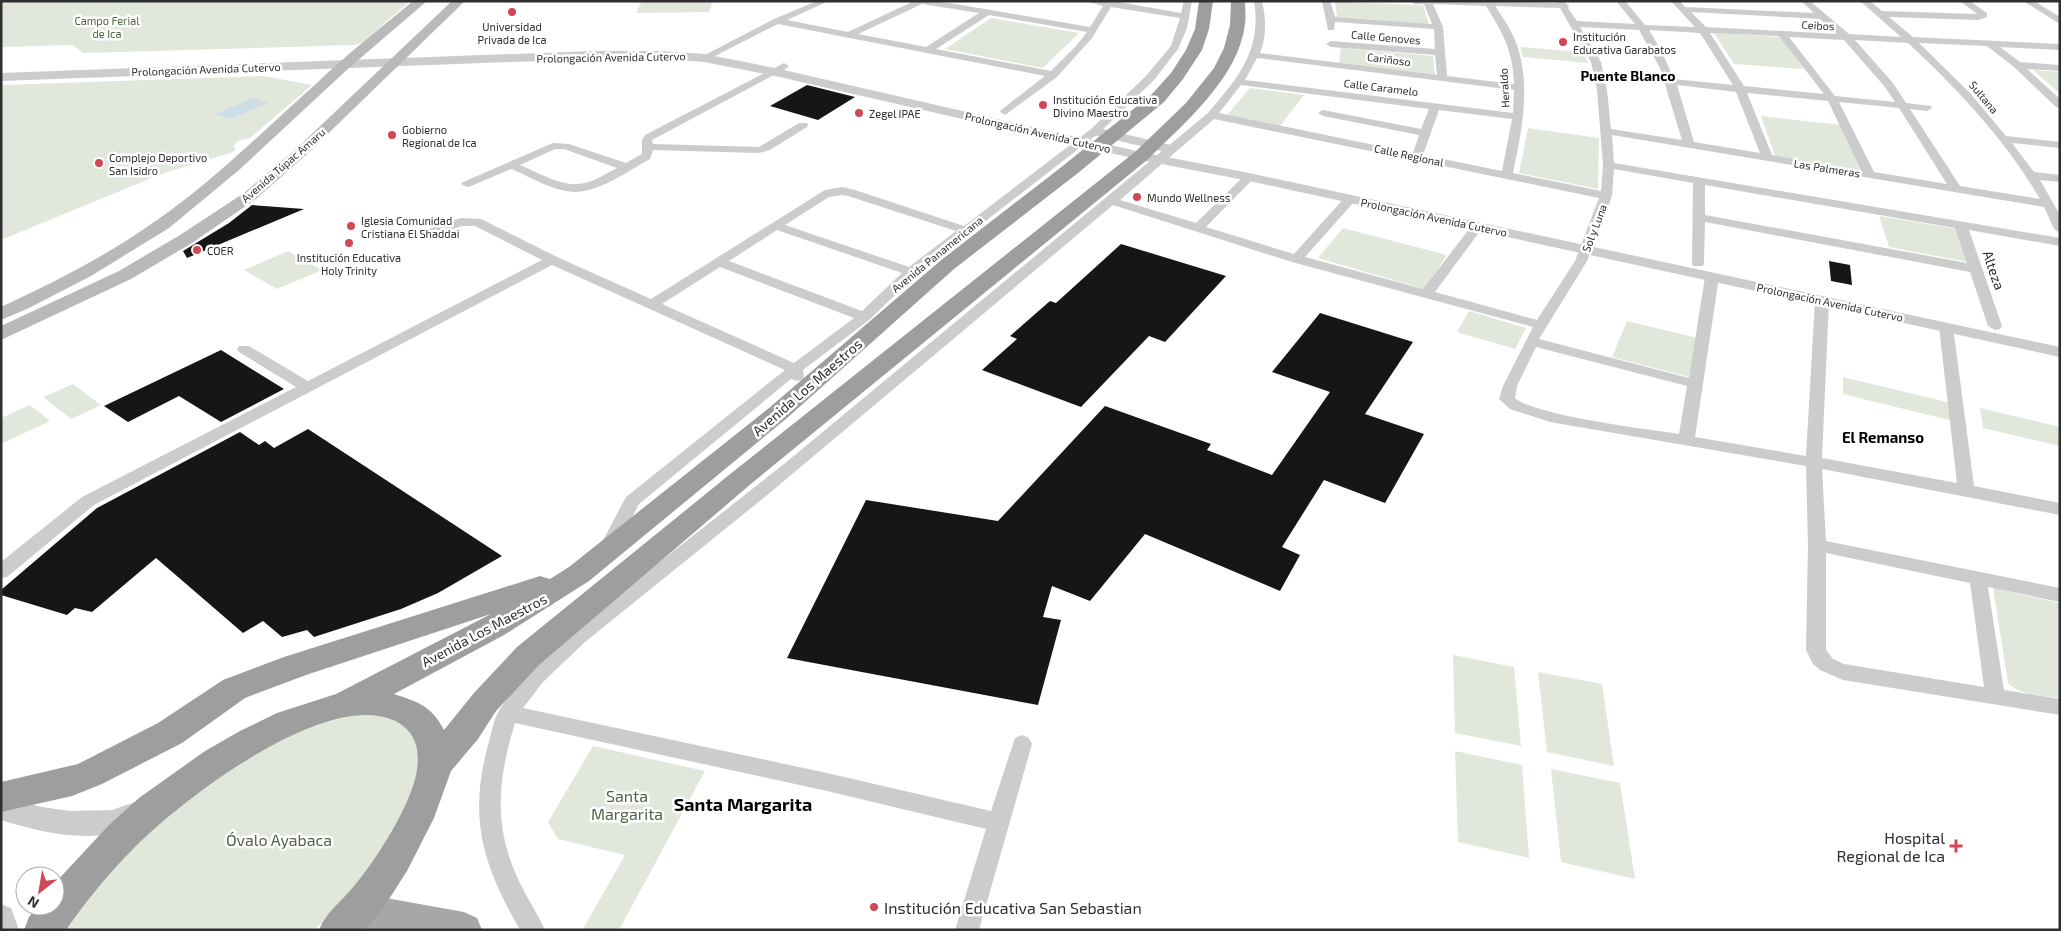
<svg xmlns="http://www.w3.org/2000/svg" width="2061" height="931" font-family="'Exo 2',sans-serif">
<style>
.green{fill:#e2e7dc}
.water{fill:#cddee8}
.building{fill:#161616}
.lines{fill:none;stroke-linecap:round;stroke-linejoin:round}
.minor{fill:#ccc;fill-rule:evenodd}
.tertiary{fill:#ccc;fill-rule:evenodd}
.secondary{fill:#b9b9b9;fill-rule:evenodd}
.primary{fill:#a7a7a7;fill-rule:evenodd}
.trunk{fill:#9e9e9e;fill-rule:evenodd}
.poi-dot{fill:#cf4853;stroke:#fff;stroke-width:2}
.labels{text-anchor:middle;dominant-baseline:central;stroke-width:5;stroke-linejoin:round;paint-order:stroke}
.far-park-label{font-size:11px;fill:#536542;stroke:#fff}
.far-street-label{font-size:11px;fill:#2f2f2f;stroke:#fff}
.far-poi-label{font-size:11px;fill:#2f2f2f;stroke:#fff;text-anchor:start}
.far-quarter-label{font-size:14px;font-weight:bold;fill:#000;stroke:#fff}
.street-label{font-size:14px;fill:#2f2f2f;stroke:#fff}
.neighbourhood-label{font-size:15px;font-weight:bold;fill:#000;stroke:#fff}
.near-park-label{font-size:16px;fill:#536542;stroke:#fff}
.near-poi-label{font-size:16px;fill:#2f2f2f;stroke:#fff;text-anchor:end}
.near-neighbourhood-label{font-size:18px;font-weight:bold;fill:#000;stroke:#fff}
</style>
<rect width="100%" height="100%" fill="#fff"/>
<path class="green" d="M1 1H410L363 42 355 45 83 53 73 45 1 47Z
M642 1H713L709 12 636 13Z
M1335 2 1423 5 1429 24 1337 17Z
M991 18 1079 33 1043 68 945 49Z
M1714 33 1781 37 1804 69 1734 64Z
M1520 47 1584 52 1588 63 1523 57Z
M1341 48 1433 56 1435 76 1339 64Z
M2033 70 2060 72V94L2058 92Z
M263 76 312 85 250 138 238 141 233 146 236 149 233 152 161 174 1 240V85Z
M1250 88 1304 95 1280 126 1227 115Z
M1761 116 1841 125 1863 170 1775 156Z
M1528 128 1599 138 1598 189 1519 173Z
M1879 216 1957 229 1968 262 1889 247Z
M1343 228 1447 255 1424 289 1318 258Z
M288 251 322 270 277 289 244 270Z
M1469 311 1526 328 1515 349 1457 332Z
M1627 321 1698 338 1693 378 1612 357Z
M1843 377 1951 403 1953 421 1843 394Z
M73 384 101 405 71 419 43 397Z
M30 405 50 421 1 444V418Z
M1980 408 2060 427V446L1983 428Z
M1993 588 2060 603V698C2042 695 2021 696 2008 683Z
M1453 655 1514 667 1521 746 1455 733Z
M1538 672 1602 684 1614 766 1547 752Z
M404 709 424 768 394 837 332 914 314 930H61L149 823 311 717Z
M593 746 705 771 619 930 583 929 625 855 558 839 548 822Z
M1455 751 1522 765 1529 858 1458 842Z
M1551 769 1620 783 1635 879 1561 862Z"/>
<path class="water" d="M254 98 269 103 230 119 215 114Z"/>
<path class="building" d="M807 85 855 97 818 120 770 106Z
M252 205 304 209 187 258 183 251 229 223Z
M1121 244 1226 276 1165 342 1149 336 1081 407 982 370 1017 339 1010 336 1050 301 1056 303Z
M1829 261 1850 265 1852 285 1831 281Z
M1320 313 1413 342 1365 414 1424 434 1385 503 1324 480 1282 547 1300 555 1280 591 1145 534 1090 601 1052 586 1043 617 1061 620 1038 705 787 658 866 500 998 521 1105 406 1211 444 1207 450 1272 475 1330 392 1272 372Z
M221 350 284 389 221 422 179 396 128 422 104 406Z
M308 429 502 556 438 593 401 609 314 637 307 630 282 637 263 621 243 633 156 558 92 612 75 608 67 615 1 595V590L97 508 240 432 259 445 265 441 274 448Z"/>
<g class="lines">
<path class="minor" d="M817 1H829L787 20 848 32 914 1H938L1090 27 1103 6 1085 1H1113L1181 13 1184 1H1192L1187 28 1178 49 1154 80 1099 133 916 275 869 320 803 370 804 377 802 380 797 381 791 379 639 504 615 550 609 552 603 550 600 546 626 497 785 370 552 265 94 505 7 577 1 578V562L82 497 296 387 239 352 237 349 239 346H249L308 381 542 260 475 226H462L420 240 416 239 414 236 416 233 461 218 481 219 557 257 651 299 825 190 842 187 855 190 964 226 1091 129 1146 76 1171 46 1180 18 1111 7 1092 38 1057 77 1005 115 1000 112 1001 110 1045 76 778 24 707 60 704 61 699 58 774 19ZM922 4 979 13 926 47 858 34ZM989 15 1087 32 1076 46 1051 71 936 49ZM842 195 848 196 956 231 909 267 785 225 829 197ZM777 230 902 273 862 311 729 261ZM720 267 854 318 794 363 662 304Z
M1254 1H1262C1266 19 1267 36 1260 53L1437 75 1435 55 1331 47 1326 44 1331 41 1435 49 1434 29 1335 22 1334 30H1328L1322 1H1330L1335 17 1432 24 1424 4H1414L1410 1 1557 3 1556 1H1564L1569 6 1568 8 1577 21 1635 24 1616 1H1625L1645 25 1695 27 1671 1H1680L1685 7 1814 13 1801 1H1810L1849 34 1901 37 1860 1H1870L1882 11 1977 14 1960 1H1970L1987 13V17L1978 20 1889 17 1913 37 2060 44V50L2000 47 2020 62 2060 65V71L2027 69 2060 99V108L2056 107 2014 67 1987 46 1919 43 1970 93 2006 136 2060 142V148L2012 143 2034 172 2060 175V182L2040 180 2060 215V233L2054 229 2044 207 1612 135 1614 163 2060 238V246L1969 230 2002 326 2000 329 1995 330 1988 326 1970 272 1705 222 1704 263 1703 266H1693L1692 263 1693 183 1614 169 1612 196 1587 261 1539 339 1689 378 1705 277 1707 274H1717L1719 277 1695 437 1806 456 1815 301 1822 297 1827 298 1829 301 1822 458 1957 483 1939 327 1946 323 1951 324 1953 327 1974 486 2060 503V515L1822 469 1826 541 2060 588V602L1988 587 2004 690 2060 699V715L1843 680 1820 670 1813 664 1806 650 1808 545 1806 466 1550 422 1510 409 1499 399 1503 386 1533 327 1292 262 1113 205 766 496 585 642 543 682 523 708 827 773 991 811 1015 738 1022 735 1029 738 1032 744 979 930H955L986 829 827 791 515 723C498 778 493 825 518 879 526 897 537 912 545 930H520C483 865 468 819 488 745 492 733 493 719 500 709 520 679 544 654 572 631L784 464 1208 113C1239 77 1262 50 1254 1ZM1433 4 1486 6C1503 33 1513 51 1514 84L1447 76 1443 27ZM1495 6 1560 8 1591 62 1597 90 1603 165 1601 191 1513 173C1522 130 1532 82 1515 40 1510 27 1502 17 1495 6ZM1691 12 1820 19 1837 34 1706 27ZM1580 27 1639 30 1660 68 1682 140 1611 129 1607 90 1601 62ZM1649 30 1700 33 1733 85 1674 79 1661 50ZM1710 33 1779 36 1824 94 1744 86ZM1789 37 1844 40 1885 87 1895 102 1835 96ZM1855 40 1908 43C1955 86 2008 143 2040 199L1960 186 1910 109 1927 111 1932 108 1931 106 1906 103 1893 83ZM1257 58 1514 90 1513 113 1245 80ZM1241 85 1429 109 1421 129 1323 110 1318 113 1323 116 1419 135 1413 153 1219 113ZM1677 85 1736 92 1760 153 1694 142ZM1747 93 1828 101 1861 170 1772 155ZM1839 102 1899 108 1947 184 1874 172ZM1439 110 1512 119 1502 171 1423 155ZM1214 119 1599 198 1575 261 1537 320 1435 292 1483 227 1481 224H1473L1423 289 1305 257 1354 202 1356 199 1354 196H1346L1294 254 1206 227 1253 179 1255 177 1253 175H1245L1196 223 1120 200ZM1705 185 1955 228 1967 263 1705 215ZM1536 347 1687 386 1679 434C1646 429 1536 416 1515 398L1517 386ZM1826 553 1970 583 1984 687 1844 664 1833 659 1826 650Z
M2023 1H2034L2060 17V24Z
M784 63 789 66 787 68 652 140 653 144 759 147 799 123H807L808 125 807 127 770 150 759 153 653 150 650 159C628 171 601 191 576 192 554 192 531 177 511 169L471 186 467 187 461 184 463 182 553 143 569 144 626 163 642 154V140L645 135ZM555 149H564L617 168C605 174 591 184 577 184 558 185 537 172 520 165Z"/>
<path class="tertiary" d="M594 51H663L704 54 775 68 1141 152 1249 173 2060 347V357L1249 181 1141 160 775 76 704 62 663 59H594L1 81V73Z
M1099 128 1175 146 1177 149 1170 153 1094 135 1092 132Z
M1 796 42 807 70 811 112 810 138 801 148 805 152 813 148 821C136 826 124 832 111 834 74 840 36 831 1 820Z
M1 904 11 908 19 930H1Z"/>
<path class="secondary" d="M413 1H427L350 67 239 170 169 228 91 276 29 308 1 320V307C55 282 108 255 157 220 215 180 265 129 318 82 348 53 381 28 413 1Z
M452 1H465L306 155 256 199 192 243 131 279 1 340V326L119 271 180 235 244 193 296 149Z"/>
<path class="primary" d="M358 893 464 912 477 918 482 930H371L345 922 340 910 345 898Z"/>
<path class="trunk" d="M1199 1H1213L1209 29 1202 50 1183 79 1164 102 1078 173 954 269 787 418 589 581 504 635 394 694C418 702 432 706 444 730L474 693 517 647 734 471 1135 152 1186 103 1214 68 1224 48 1230 25 1231 1H1245C1245 9 1246 17 1245 24 1239 78 1183 124 1147 160L752 483 539 665 496 711 478 739 451 771 434 818 407 871 382 910 365 930H319C326 912 342 901 354 886 376 860 412 804 417 770 420 748 415 730 393 720 324 690 180 801 134 848 109 873 86 901 66 930H24L29 917 38 906H55V883L109 825 139 798 205 751 240 731 277 713 336 694 491 614 306 675 245 698 182 743 102 784 72 796 1 812V782L78 764 158 723 223 680 284 657 540 576 550 579 569 567 769 408 940 261 1064 165 1152 94 1171 73 1186 50 1195 29Z"/>
</g>
<g class="poi-dot">
<circle cx="512" cy="12" r="5"/>
<circle cx="1563" cy="42" r="5"/>
<circle cx="1043" cy="105" r="5"/>
<circle cx="859" cy="113" r="5"/>
<circle cx="392" cy="135" r="5"/>
<circle cx="99" cy="163" r="5"/>
<circle cx="1137" cy="197" r="5"/>
<circle cx="351" cy="226" r="5"/>
<circle cx="349" cy="243" r="5"/>
<circle cx="197" cy="250" r="5"/>
<path d="M1953.5 838.5h5v5h5v5h-5v5h-5v-5h-5v-5h5z"/>
<circle cx="874" cy="907" r="5"/>
</g>
<g class="labels">
<g class="far-park-label">
<text x="107" y="20">Campo Ferial<tspan x="107" dy="13">de Ica</tspan></text>
</g>
<g class="far-street-label">
<text transform="translate(1818 25) rotate(3)">Ceibos</text>
<text transform="translate(1386 37) rotate(5)">Calle Genoves</text>
<text transform="translate(611 57) rotate(-1)">Prolongación Avenida Cutervo</text>
<text transform="translate(1389 59) rotate(7)">Cariñoso</text>
<text transform="translate(206 69) rotate(-2)">Prolongación Avenida Cutervo</text>
<text transform="translate(1381 87) rotate(7)">Calle Caramelo</text>
<text transform="translate(1504 88) rotate(-93)">Heraldo</text>
<text transform="translate(1984 97) rotate(50)">Sultana</text>
<text transform="translate(1038 132) rotate(13)">Prolongación Avenida Cutervo</text>
<text transform="translate(1409 155) rotate(12)">Calle Regional</text>
<text transform="translate(283 165) rotate(-41)">Avenida Túpac Amaru</text>
<text transform="translate(1827 168) rotate(9)">Las Palmeras</text>
<text transform="translate(1434 217) rotate(12)">Prolongación Avenida Cutervo</text>
<text transform="translate(1594 228) rotate(-69)">Sol y Luna</text>
<text transform="translate(937 254) rotate(-39)">Avenida Panamericana</text>
<text transform="translate(1830 302) rotate(12)">Prolongación Avenida Cutervo</text>
</g>
<g class="far-poi-label">
<text x="512" y="26" text-anchor="middle">Universidad<tspan x="512" dy="13">Privada de Ica</tspan></text>
<text x="1573" y="36">Institución<tspan x="1573" dy="13">Educativa Garabatos</tspan></text>
<text x="1053" y="99">Institución Educativa<tspan x="1053" dy="13">Divino Maestro</tspan></text>
<text x="869" y="113">Zegel IPAE</text>
<text x="402" y="129">Gobierno<tspan x="402" dy="13">Regional de Ica</tspan></text>
<text x="109" y="157">Complejo Deportivo<tspan x="109" dy="13">San Isidro</tspan></text>
<text x="1147" y="197">Mundo Wellness</text>
<text x="361" y="220">Iglesia Comunidad<tspan x="361" dy="13">Cristiana El Shaddai</tspan></text>
<text x="207" y="250">COER</text>
<text x="349" y="257" text-anchor="middle">Institución Educativa<tspan x="349" dy="13">Holy Trinity</tspan></text>
</g>
<g class="far-quarter-label">
<text x="1628" y="75">Puente Blanco</text>
</g>
<g class="street-label">
<text transform="translate(1994 270) rotate(71)">Alteza</text>
<text transform="translate(807 387) rotate(-41)">Avenida Los Maestros</text>
<text transform="translate(484 630) rotate(-28)">Avenida Los Maestros</text>
</g>
<g class="neighbourhood-label">
<text x="1883" y="437">El Remanso</text>
</g>
<g class="near-park-label">
<text x="627" y="795">Santa<tspan x="627" dy="18">Margarita</tspan></text>
<text x="279" y="839">Óvalo Ayabaca</text>
</g>
<g class="near-poi-label">
<text x="1945" y="837">Hospital<tspan x="1945" dy="18">Regional de Ica</tspan></text>
<text x="884" y="907" text-anchor="start">Institución Educativa San Sebastian</text>
</g>
<g class="near-neighbourhood-label">
<text x="743" y="804">Santa Margarita</text>
</g>
</g>
<rect width="2061" height="931" fill="none" stroke="#2f2f2f" stroke-width="5"/>
<g transform="translate(40 891) rotate(211)"><circle r="24" fill="#ffffff" stroke="#acacac"/>
<path d="M0-4L9 19L0 12L-9 19Z" fill="#cf4853"/>
<text y="-8" font-size="14" font-weight="bold" text-anchor="middle" fill="#2f2f2f">N</text>
</g>
</svg>
